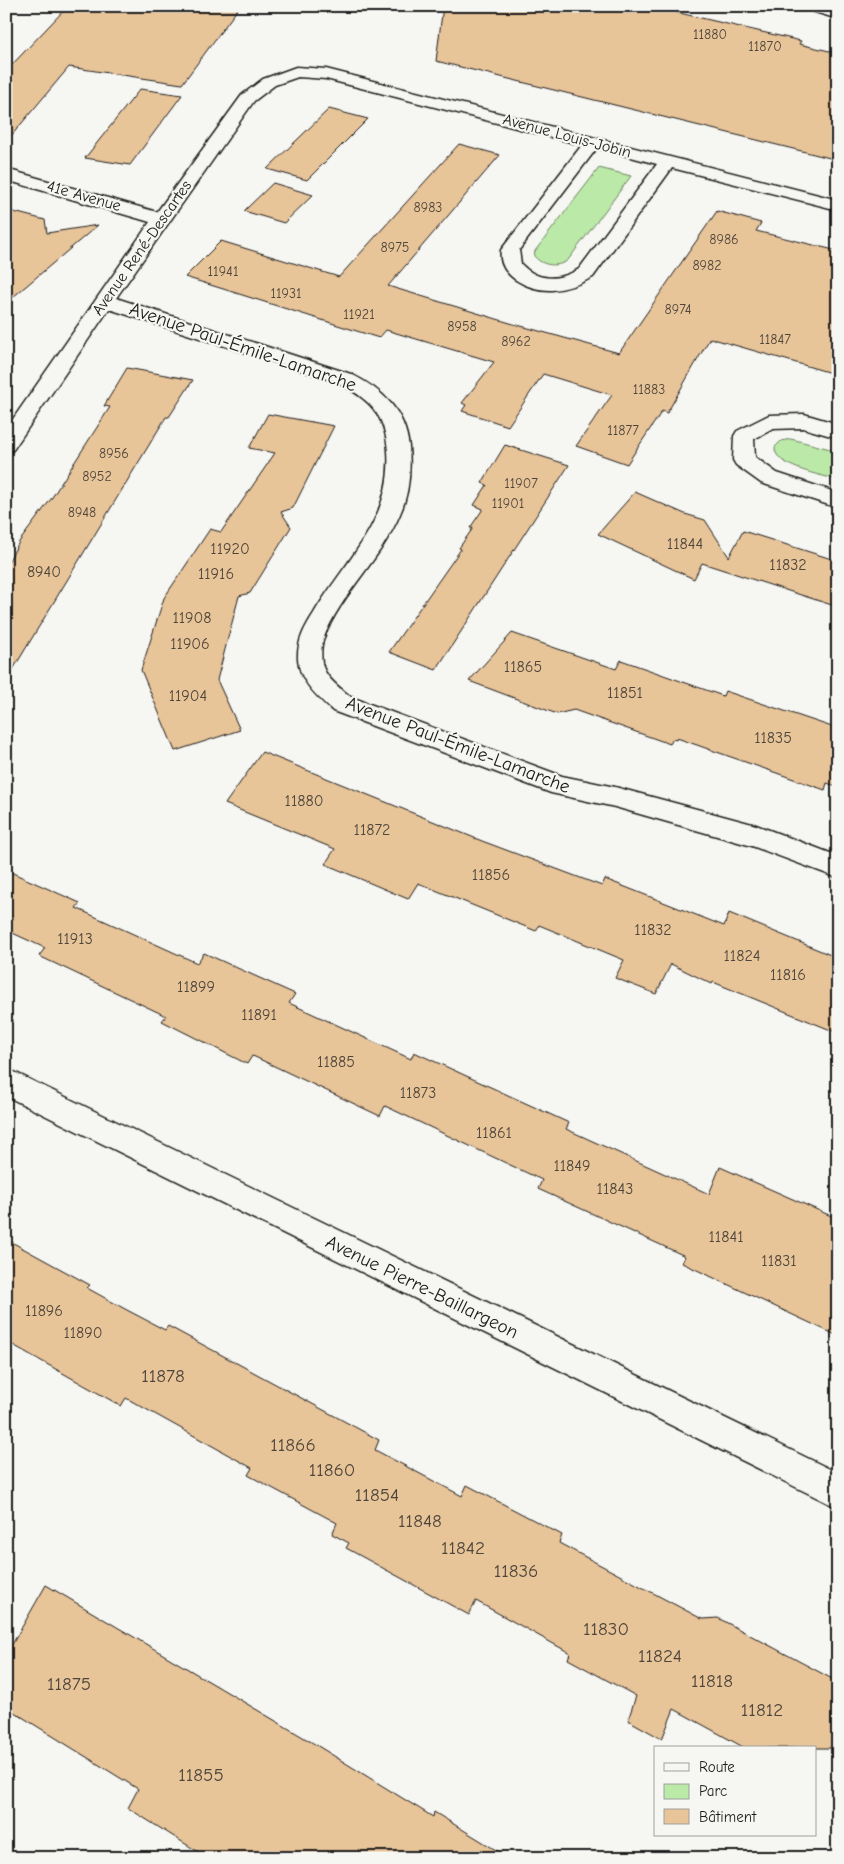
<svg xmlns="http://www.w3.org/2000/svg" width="844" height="1864" font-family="'Comic Neue',sans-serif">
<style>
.green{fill:#bbe9a7;stroke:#6c8262}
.building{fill:#e8c499;stroke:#1c1c1c}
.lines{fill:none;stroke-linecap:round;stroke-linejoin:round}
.minor-casing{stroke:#1c1c1c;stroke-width:3}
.minor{fill:#f6f6f2;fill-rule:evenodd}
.labels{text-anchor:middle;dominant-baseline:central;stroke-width:4.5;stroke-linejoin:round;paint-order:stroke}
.far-number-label{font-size:14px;fill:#4f463b}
.far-street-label{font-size:16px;fill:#1c1c1c;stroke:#f6f6f2}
.number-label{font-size:16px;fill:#4f463b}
.street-label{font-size:19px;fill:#1c1c1c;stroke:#f6f6f2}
.near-number-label{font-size:19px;fill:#4f463b}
</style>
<rect width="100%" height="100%" fill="#f6f6f2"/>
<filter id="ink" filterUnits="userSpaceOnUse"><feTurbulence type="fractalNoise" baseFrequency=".02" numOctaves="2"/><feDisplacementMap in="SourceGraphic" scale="10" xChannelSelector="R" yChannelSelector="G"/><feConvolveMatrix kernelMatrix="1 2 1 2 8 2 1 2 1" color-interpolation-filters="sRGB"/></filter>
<g filter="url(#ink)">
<path class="green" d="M599 168 631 176 568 260C558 268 542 266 534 256L535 251Z
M791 439 838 451V480C822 475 773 467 775 447L781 441Z"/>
<path class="building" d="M68 6H240L182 84 69 67 6 142V71Z
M443 6H649L801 41 799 44 838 53V160L436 61Z
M140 89 182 95 130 165 85 158Z
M329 109 368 119 307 180 267 169Z
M459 144 500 155 388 286 510 323 619 353 717 211 761 223 756 231 838 251V375L710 338 667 413 662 411 627 464 576 446 612 395 543 374 508 426 462 411 466 405 462 403 494 362 386 330 379 338 185 277 221 241 339 277Z
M273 183 313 195 284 223 244 211Z
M6 210 45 220 47 233 98 225 6 303Z
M127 368 193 380 169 417H166L6 681V566L19 542 51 499 110 407 104 406Z
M268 414 334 426 293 508 281 512 291 527 250 593 239 596 217 680 240 730 175 751 141 670 164 598 210 529 221 532 275 453 249 448Z
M505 445 569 465 436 670 389 652 461 549 459 548 473 528H470L483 509 474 505 487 485 482 483Z
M635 492 685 514 705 520 729 557 743 531 838 561V607L702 563 694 579 598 534Z
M512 633 616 669 621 660 723 696 725 691 838 729V787L827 783 825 790 677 738 676 740 673 739 670 744 574 710 557 714 469 681Z
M262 752 482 841 602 886 605 879 724 926 729 913 838 958V1033L713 982 712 984 671 964 656 994 615 978 624 960 539 925 536 931 418 883 408 899 325 864 335 849 225 804Z
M6 870 80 903 76 908 197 963 204 953 295 994 289 1003 411 1059 414 1052 569 1123 566 1129 709 1194 720 1167 838 1219V1336L682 1263 685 1256 538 1189 542 1180 385 1106 380 1116 255 1057 252 1056 247 1064 162 1021 166 1016 39 956 45 948 6 930Z
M6 1239 90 1285 87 1288 125 1309 165 1330 168 1326 379 1440 375 1450 462 1496 467 1485 562 1535 559 1543 702 1619 718 1618 838 1682V1748H745L674 1709 662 1739 628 1720 636 1696 568 1659 570 1653 476 1601 469 1615 346 1548 349 1543 332 1534 337 1523 248 1475 252 1468 126 1398 121 1406 6 1341Z
M46 1585 313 1743 433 1817 434 1812 509 1858H208L128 1808 138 1789 6 1707V1655Z"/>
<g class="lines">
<defs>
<path id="minor" d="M803 6H828L838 9V19L805 9Z
M296 67 326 69 838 200V210L672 168 593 277C580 284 567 289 552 290 530 291 497 277 501 250L582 145 326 79 298 77 275 85 254 101 116 298 351 374C383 390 405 411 409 447 411 470 409 494 400 514 381 560 340 594 323 640 321 647 321 656 322 663 325 678 340 688 351 697L562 776 615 787 756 825 838 856V878L752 846 615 807 551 793 333 711C318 697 299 681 298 659 297 641 305 627 314 613 346 559 393 520 388 451 385 413 369 399 337 382L109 309 13 450 6 452V429L150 222 6 180V169L157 212 242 95 263 79ZM597 148 657 164 579 269C559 281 538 282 521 264L519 250Z
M804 414 838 424V438L803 428 773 429 754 439 755 457 777 473 838 493V508L761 483 736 465 733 460 734 436 737 431 769 415Z
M6 1068 838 1473V1508L6 1096Z"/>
</defs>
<use href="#minor" class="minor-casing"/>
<use href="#minor" class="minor"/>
</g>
</g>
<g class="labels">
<g class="far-number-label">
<text x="710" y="34">11880</text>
<text x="765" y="46">11870</text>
<text x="428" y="207">8983</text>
<text x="724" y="239">8986</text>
<text x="395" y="247">8975</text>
<text x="707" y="265">8982</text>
<text x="223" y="271">11941</text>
<text x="286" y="293">11931</text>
<text x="678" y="309">8974</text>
<text x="359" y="314">11921</text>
<text x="462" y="326">8958</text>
<text x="775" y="339">11847</text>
<text x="516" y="341">8962</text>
<text x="649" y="389">11883</text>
<text x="623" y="430">11877</text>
<text x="114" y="453">8956</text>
<text x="97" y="476">8952</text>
<text x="521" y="483">11907</text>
<text x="508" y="503">11901</text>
<text x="82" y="512">8948</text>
</g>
<g class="far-street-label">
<text transform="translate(567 136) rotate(15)">Avenue Louis-Jobin</text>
<text transform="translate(84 196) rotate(16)">41e Avenue</text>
<text transform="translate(142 248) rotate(-55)">Avenue René-Descartes</text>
</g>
<g class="number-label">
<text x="685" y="544">11844</text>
<text x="230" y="549">11920</text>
<text x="788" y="565">11832</text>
<text x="44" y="572">8940</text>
<text x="216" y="574">11916</text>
<text x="192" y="618">11908</text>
<text x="190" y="644">11906</text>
<text x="523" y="667">11865</text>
<text x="625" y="693">11851</text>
<text x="188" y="696">11904</text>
<text x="773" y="738">11835</text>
<text x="304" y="801">11880</text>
<text x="372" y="830">11872</text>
<text x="491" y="875">11856</text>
<text x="653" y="930">11832</text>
<text x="75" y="939">11913</text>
<text x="742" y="956">11824</text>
<text x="788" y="975">11816</text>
<text x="196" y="987">11899</text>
<text x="259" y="1015">11891</text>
<text x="336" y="1062">11885</text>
<text x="418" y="1093">11873</text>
<text x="494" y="1133">11861</text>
<text x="572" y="1166">11849</text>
<text x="615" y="1189">11843</text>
<text x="726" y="1237">11841</text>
<text x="779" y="1261">11831</text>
<text x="44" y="1311">11896</text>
<text x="83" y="1333">11890</text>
</g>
<g class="street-label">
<text transform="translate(243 347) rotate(19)">Avenue Paul-Émile-Lamarche</text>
<text transform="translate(458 745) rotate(21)">Avenue Paul-Émile-Lamarche</text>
<text transform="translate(422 1287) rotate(26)">Avenue Pierre-Baillargeon</text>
</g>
<g class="near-number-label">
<text x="163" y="1376">11878</text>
<text x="293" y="1445">11866</text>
<text x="332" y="1470">11860</text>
<text x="377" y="1495">11854</text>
<text x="420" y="1521">11848</text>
<text x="463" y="1548">11842</text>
<text x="516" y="1571">11836</text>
<text x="606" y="1629">11830</text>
<text x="660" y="1656">11824</text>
<text x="712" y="1681">11818</text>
<text x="69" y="1684">11875</text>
<text x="762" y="1710">11812</text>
<text x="201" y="1775">11855</text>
</g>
</g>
<rect width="844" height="1864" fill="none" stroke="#f6f6f2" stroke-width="25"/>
<rect x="12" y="12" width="819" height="1839" fill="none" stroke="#1c1c1c" stroke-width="2" filter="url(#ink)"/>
<rect x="654" y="1746" width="162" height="90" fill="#f6f6f2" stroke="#9f9f9c"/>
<rect x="664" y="1763" width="25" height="8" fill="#f6f6f2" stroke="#9f9f9c"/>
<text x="699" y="1772" font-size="15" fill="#1c1c1c">Route</text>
<rect x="664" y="1784" width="25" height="15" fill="#bbe9a7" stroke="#9f9f9c"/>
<text x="699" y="1796" font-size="15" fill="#1c1c1c">Parc</text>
<rect x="664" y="1809" width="25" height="15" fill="#e8c499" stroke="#9f9f9c"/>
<text x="699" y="1822" font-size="15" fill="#1c1c1c">Bâtiment</text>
</svg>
